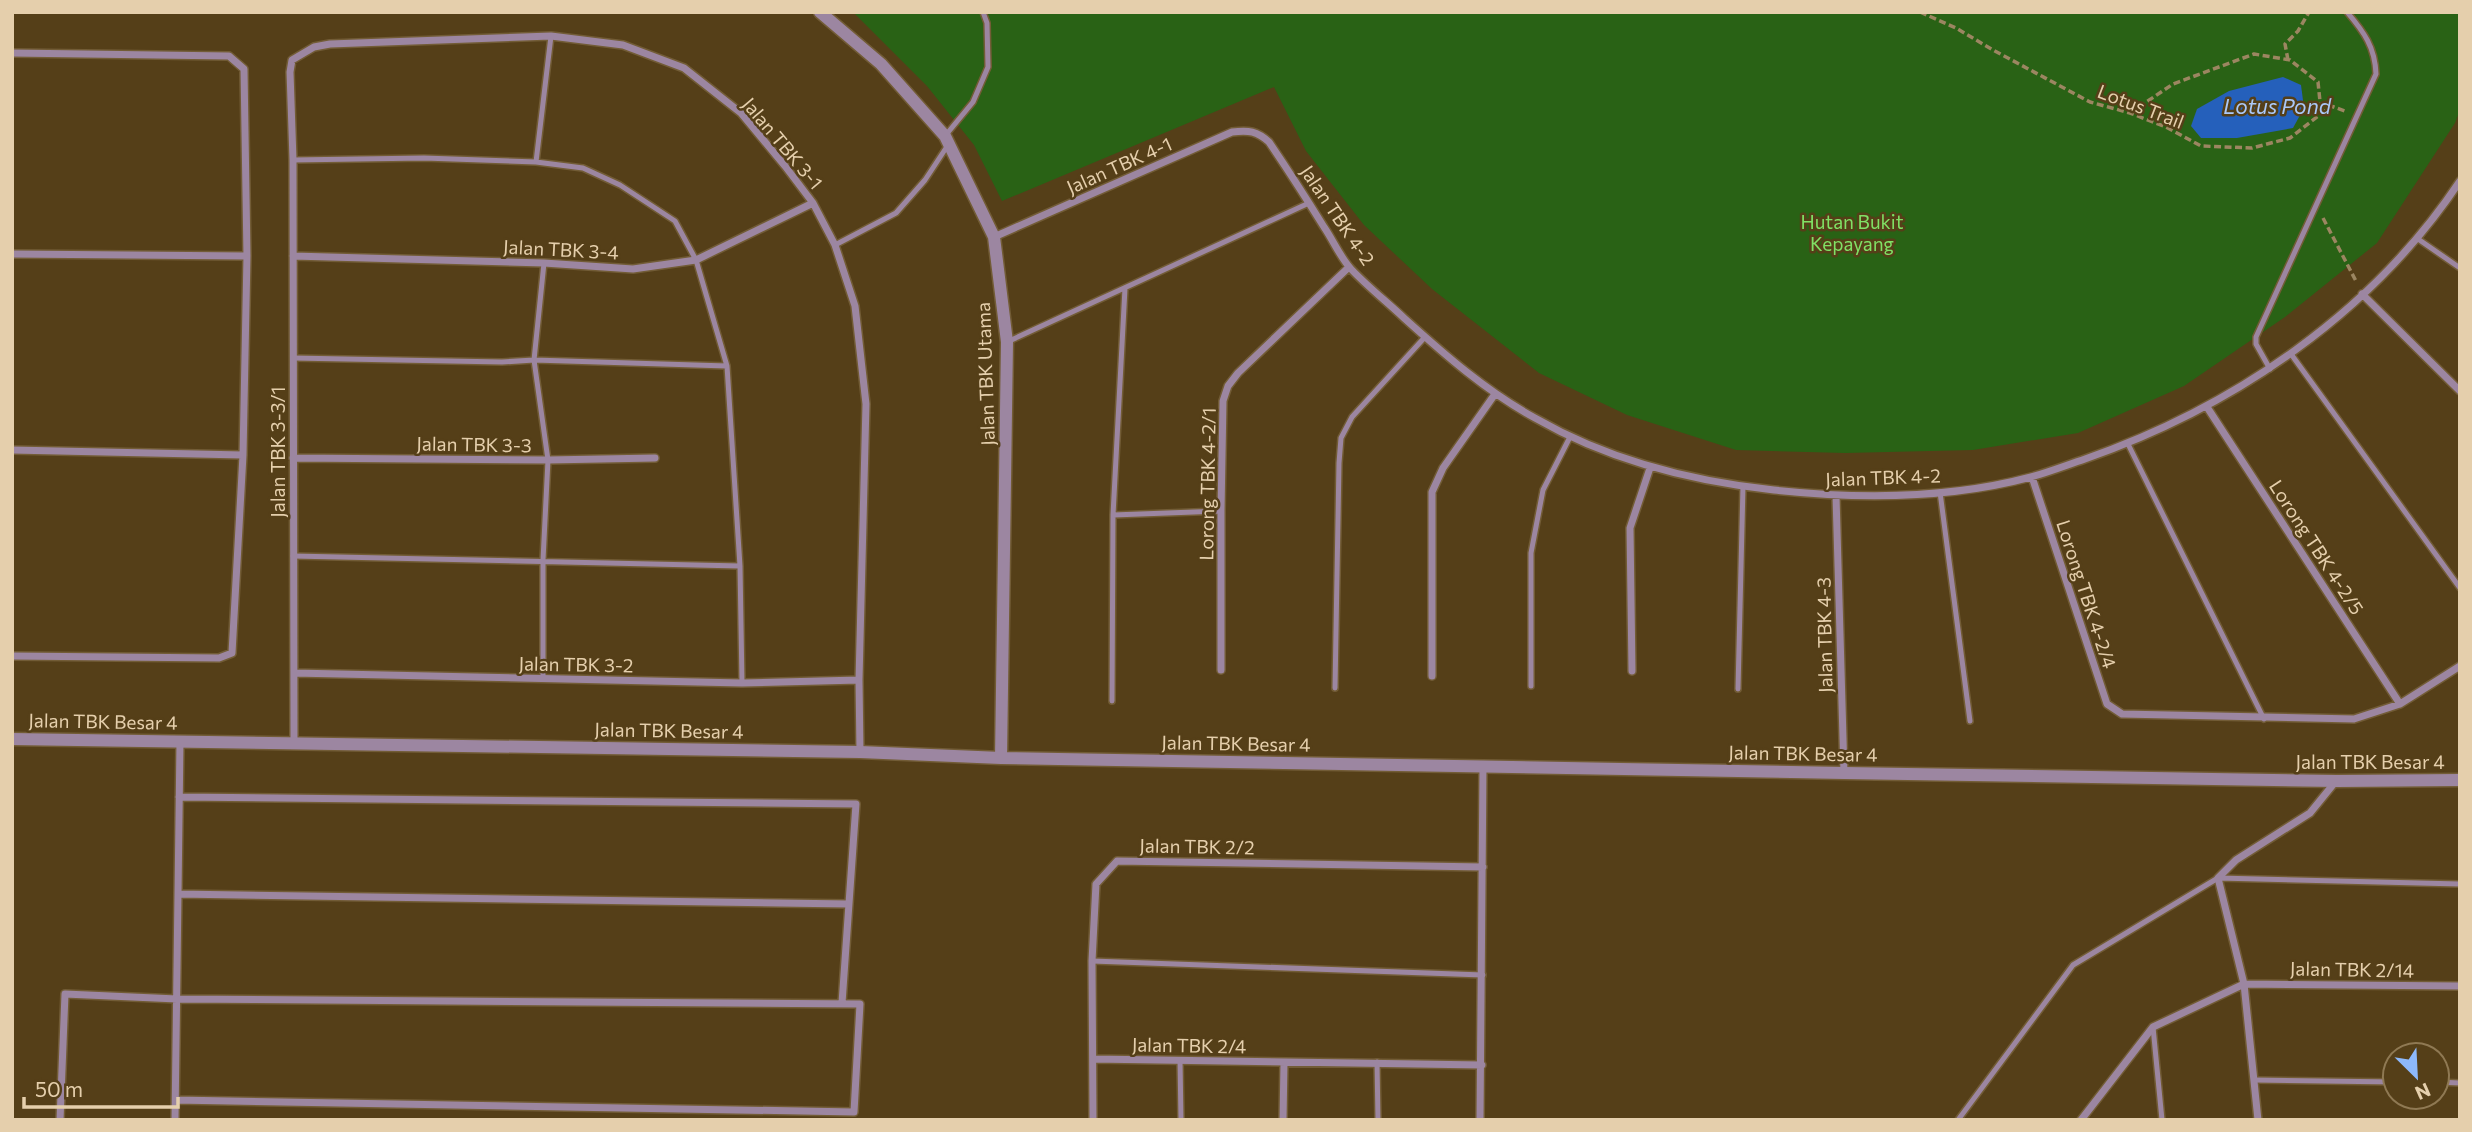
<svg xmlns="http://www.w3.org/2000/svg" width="2472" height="1132" font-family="Commissioner,sans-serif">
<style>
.green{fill:#296215}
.water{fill:#2560bb}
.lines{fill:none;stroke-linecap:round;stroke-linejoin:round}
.service-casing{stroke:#725c36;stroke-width:8}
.minor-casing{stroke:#725c36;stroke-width:10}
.tertiary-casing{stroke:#725c36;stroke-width:15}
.path{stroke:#9c8661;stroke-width:3.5;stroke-dasharray:7 3.5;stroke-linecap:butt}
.service{stroke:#9c86a1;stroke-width:5}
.minor{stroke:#9c86a1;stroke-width:7}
.tertiary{stroke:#9c86a1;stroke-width:12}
.labels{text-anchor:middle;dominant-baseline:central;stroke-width:5;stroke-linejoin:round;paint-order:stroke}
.street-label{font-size:19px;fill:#e5cfac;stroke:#553f18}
.park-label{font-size:19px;fill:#80e165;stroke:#553f18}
.water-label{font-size:21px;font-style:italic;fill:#aac8f8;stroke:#553f18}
</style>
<rect width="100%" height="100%" fill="#553f18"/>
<path class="green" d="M853 12H2460V110L2455 123 2377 243 2285 317 2184 386 2078 433 1973 450 1845 453 1736 450 1627 415 1539 373 1432 289 1364 225 1306 151 1274 87 1002 201 974 145 927 86Z"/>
<path class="water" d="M2283 77 2301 85 2304 108 2293 128 2237 138H2201L2191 126 2197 109 2229 91Z"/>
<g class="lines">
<defs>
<path id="service" d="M945 136 973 102 988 67 987 23 983 12
M293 160 424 158 536 162 583 168 620 185 675 221 696 260 727 366 740 566 742 683
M536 162 551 36
M2418 239 2460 268
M835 245 896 213 925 180 948 145
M1007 342 1309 203
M2291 354 2460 588
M293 358 502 362 534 360 727 366
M2270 369 2256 344V337L2376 74C2375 47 2364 32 2347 12
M2128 444 2264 719
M1940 492 1970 721
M1113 515 1125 288
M293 556 740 566
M543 679V560L548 460 534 360 544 263
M1531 686V553L1543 490 1570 437
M1335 688 1339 463 1341 438 1352 417 1425 337
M1738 689 1743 486
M1112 701 1113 515 1221 511
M1092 961 1483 975
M2153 1027 2162 1120
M1180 1060 1181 1120
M1377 1062 1378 1120
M2254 1080 2395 1082
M2437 1082 2460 1083
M1958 1120 2073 965 2218 878 2460 884"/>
<path id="minor" d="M12 53 229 56 244 69 247 256 243 455 232 653 219 658 12 656
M994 237 1232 132C1249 130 1257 131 1269 142 1288 170 1306 198 1324 227 1333 240 1340 257 1351 269 1367 286 1387 302 1404 318 1445 355 1486 391 1535 418 1608 460 1690 481 1774 490 1858 499 1949 499 2031 477 2049 472 2067 465 2085 459 2234 407 2372 313 2460 181
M12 254 247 256
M293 256 544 263 633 269 696 260 813 203
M2362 294 2460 391
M2207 407 2400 704
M12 450 243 455
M293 458 548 460 655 458
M2032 477 2107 704 2122 714 2354 719 2400 704 2460 666
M1836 496 1844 773
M1221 670V511L1223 401 1228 386 1238 373 1349 267
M1632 671 1630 528 1650 468
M294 673 742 683 859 680
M1432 676V492L1443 468 1495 394
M294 743 293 160 290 72 292 60 314 47 330 44 551 36 623 45 684 68 741 113 785 166 813 203 835 245 855 306 866 404 859 680 860 752
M179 797 856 804 842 1003
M178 894 849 904
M1093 1059 1482 1065
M60 1120 65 994 177 999 860 1004 854 1112 176 1100
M175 1120 180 742
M1093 1120 1092 961 1096 884 1117 861 1483 867
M1283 1120 1284 1063
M1480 1120 1483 766
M2081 1120 2153 1027 2244 984 2460 986
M2258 1120 2244 984 2218 878 2236 860 2310 813 2336 781"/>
<path id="tertiary" d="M820 12 881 64 945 136 994 237 1007 342 1001 758
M12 739 860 752 1001 758 1844 773 2337 781 2460 780"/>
</defs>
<use href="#service" class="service-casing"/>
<use href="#minor" class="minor-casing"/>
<use href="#tertiary" class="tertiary-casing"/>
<path class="path" d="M1920 12 1956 28 1993 50 2090 102 2130 113 2166 127 2201 146 2252 148 2290 138 2331 106 2345 111
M2288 60 2285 44 2298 31 2309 12
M2130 113 2173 84 2254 54 2290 60 2318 82 2321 111
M2323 218 2357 283"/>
<use href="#service" class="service"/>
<use href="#minor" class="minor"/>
<use href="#tertiary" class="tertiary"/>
</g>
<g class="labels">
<g class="street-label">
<text transform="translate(2141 106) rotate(21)">Lotus Trail</text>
<text transform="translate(783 143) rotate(50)">Jalan TBK 3-1</text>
<text transform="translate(1119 165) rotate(-24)">Jalan TBK 4-1</text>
<text transform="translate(1338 215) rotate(56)">Jalan TBK 4-2</text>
<text transform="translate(561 249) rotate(3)">Jalan TBK 3-4</text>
<text transform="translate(985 374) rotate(-92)">Jalan TBK Utama</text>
<text transform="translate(474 444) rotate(1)">Jalan TBK 3-3</text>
<text transform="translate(277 452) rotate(-90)">Jalan TBK 3-3/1</text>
<text transform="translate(1883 477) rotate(-2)">Jalan TBK 4-2</text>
<text transform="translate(1207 484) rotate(-89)">Lorong TBK 4-2/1</text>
<text transform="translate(2317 547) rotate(57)">Lorong TBK 4-2/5</text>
<text transform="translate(2087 594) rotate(72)">Lorong TBK 4-2/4</text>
<text transform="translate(1824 635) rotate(-91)">Jalan TBK 4-3</text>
<text transform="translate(576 664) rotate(1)">Jalan TBK 3-2</text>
<text transform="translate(103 721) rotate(1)">Jalan TBK Besar 4</text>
<text transform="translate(669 730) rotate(1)">Jalan TBK Besar 4</text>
<text transform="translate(1236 743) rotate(1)">Jalan TBK Besar 4</text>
<text transform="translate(1803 753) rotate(1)">Jalan TBK Besar 4</text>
<text x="2370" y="761">Jalan TBK Besar 4</text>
<text transform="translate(1197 846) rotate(1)">Jalan TBK 2/2</text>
<text transform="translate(2352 969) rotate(1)">Jalan TBK 2/14</text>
<text transform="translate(1189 1045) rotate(1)">Jalan TBK 2/4</text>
</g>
<g class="park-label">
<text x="1852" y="221">Hutan Bukit<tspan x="1852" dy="22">Kepayang</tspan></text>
</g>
<g class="water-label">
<text x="2277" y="105">Lotus Pond</text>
</g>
</g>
<rect width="2472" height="1132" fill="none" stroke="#e5cfac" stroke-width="28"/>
<g transform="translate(2416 1076) rotate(156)"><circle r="33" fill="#553f18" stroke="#8f7953" stroke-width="2"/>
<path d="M0-5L12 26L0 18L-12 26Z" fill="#8db9fc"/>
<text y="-10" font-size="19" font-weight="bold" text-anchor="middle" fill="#e5cfac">N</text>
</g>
<path d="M24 1097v10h154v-10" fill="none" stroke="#e5cfac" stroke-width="3.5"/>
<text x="35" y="1097" font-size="21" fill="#e5cfac" stroke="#553f18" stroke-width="5" paint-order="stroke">50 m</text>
</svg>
